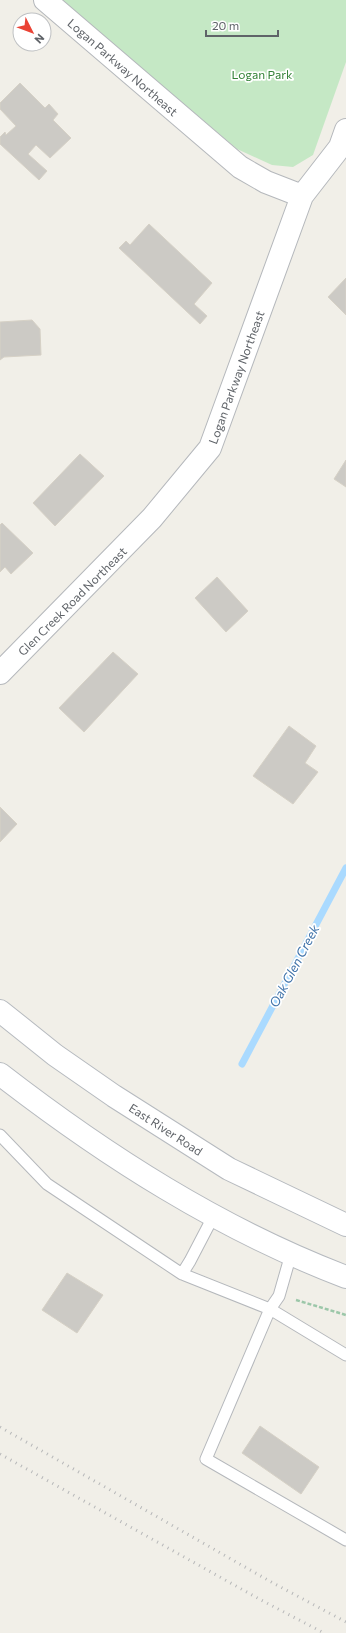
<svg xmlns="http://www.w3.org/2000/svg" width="346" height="1633" font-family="Commissioner,sans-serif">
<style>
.green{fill:#c5e8c5}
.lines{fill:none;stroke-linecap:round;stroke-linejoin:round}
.stream{stroke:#aadaff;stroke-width:7}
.building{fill:#cccac5;stroke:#d6d1c6}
.service-casing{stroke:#b5b8bc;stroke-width:13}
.minor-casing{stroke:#b5b8bc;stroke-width:24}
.secondary-casing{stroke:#b6babf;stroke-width:24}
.path{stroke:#9cc7a9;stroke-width:2.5;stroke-dasharray:4 2;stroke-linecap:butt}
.service{stroke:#fff;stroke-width:11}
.minor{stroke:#fff;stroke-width:22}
.secondary{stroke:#fff;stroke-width:22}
.rail{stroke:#b6b7b8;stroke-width:3;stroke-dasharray:1 5;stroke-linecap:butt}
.labels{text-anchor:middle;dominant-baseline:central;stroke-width:3.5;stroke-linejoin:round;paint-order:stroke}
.street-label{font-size:12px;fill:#5f6368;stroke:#fff}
.park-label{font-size:12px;fill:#348238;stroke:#fff}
.water-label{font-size:13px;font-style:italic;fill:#4174aa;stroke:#fff}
</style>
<rect width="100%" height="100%" fill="#f1efe8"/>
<path class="green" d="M61 0H346V62L313 155 293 167 272 165 237 149Z"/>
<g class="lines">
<path class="stream" d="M242 1064 346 868"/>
</g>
<path class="building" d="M20 83 45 108 49 104 58 114 53 120 71 138 50 158 36 145 28 154 47 171 39 180 0 144V137L5 132 6 135 16 126 0 109V103Z
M149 224 212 283 194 304 207 316 200 324 119 248 126 241 130 245Z
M346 278V315L328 297Z
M32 320 40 329 41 355 4 357 0 360V322Z
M80 454 104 476 55 526 33 503Z
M346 460V487L334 479Z
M2 523 33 553 11 574 5 567 0 572V525Z
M217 577 248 611 226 632 195 598Z
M113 652 138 674 84 732 59 708Z
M289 726 316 746 305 763 318 772 293 804 253 776Z
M0 807 17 824 0 842Z
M67 1273 103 1295 77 1333 42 1310Z
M260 1426 319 1467 301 1494 242 1453Z"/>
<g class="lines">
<defs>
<path id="service" d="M0 1135 47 1184 182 1274 190 1261 214 1215
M182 1274 270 1309 279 1296 291 1254
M346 1355 270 1309 206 1459 346 1540"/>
<path id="minor" d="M45 0 240 167 266 182 302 196
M0 673 152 518 210 448 302 196 340 147 346 130"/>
<path id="secondary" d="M0 1011 55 1055 114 1096 229 1169 346 1225
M0 1074C106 1156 220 1229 346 1277"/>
</defs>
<use href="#service" class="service-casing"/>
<use href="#minor" class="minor-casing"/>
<use href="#secondary" class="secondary-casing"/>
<path class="path" d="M296 1300 346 1315"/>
<use href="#service" class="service"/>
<use href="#minor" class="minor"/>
<use href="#secondary" class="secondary"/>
<path class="rail" d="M0 1427 273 1583 346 1622
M0 1454 261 1600 324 1633"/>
</g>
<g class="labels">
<g class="street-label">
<text transform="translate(123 67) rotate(41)">Logan Parkway Northeast</text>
<text transform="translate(236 377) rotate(-70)">Logan Parkway Northeast</text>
<text transform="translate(72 601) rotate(-45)">Glen Creek Road Northeast</text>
<text transform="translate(166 1129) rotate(33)">East River Road</text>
</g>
<g class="park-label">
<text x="262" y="74">Logan Park</text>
</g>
<g class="water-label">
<text transform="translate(294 966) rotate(-62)">Oak Glen Creek</text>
</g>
</g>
<g transform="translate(32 32) rotate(132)"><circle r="19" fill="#ffffff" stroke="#bfc1c3"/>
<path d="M0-3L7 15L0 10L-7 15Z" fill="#ea4335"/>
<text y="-6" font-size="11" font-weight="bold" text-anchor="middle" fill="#5f6368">N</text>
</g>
<path d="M206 30v6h72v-6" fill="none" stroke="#5f6368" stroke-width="2"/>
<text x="212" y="30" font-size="12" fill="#5f6368" stroke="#ffffff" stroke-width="3" paint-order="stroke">20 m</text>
</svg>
